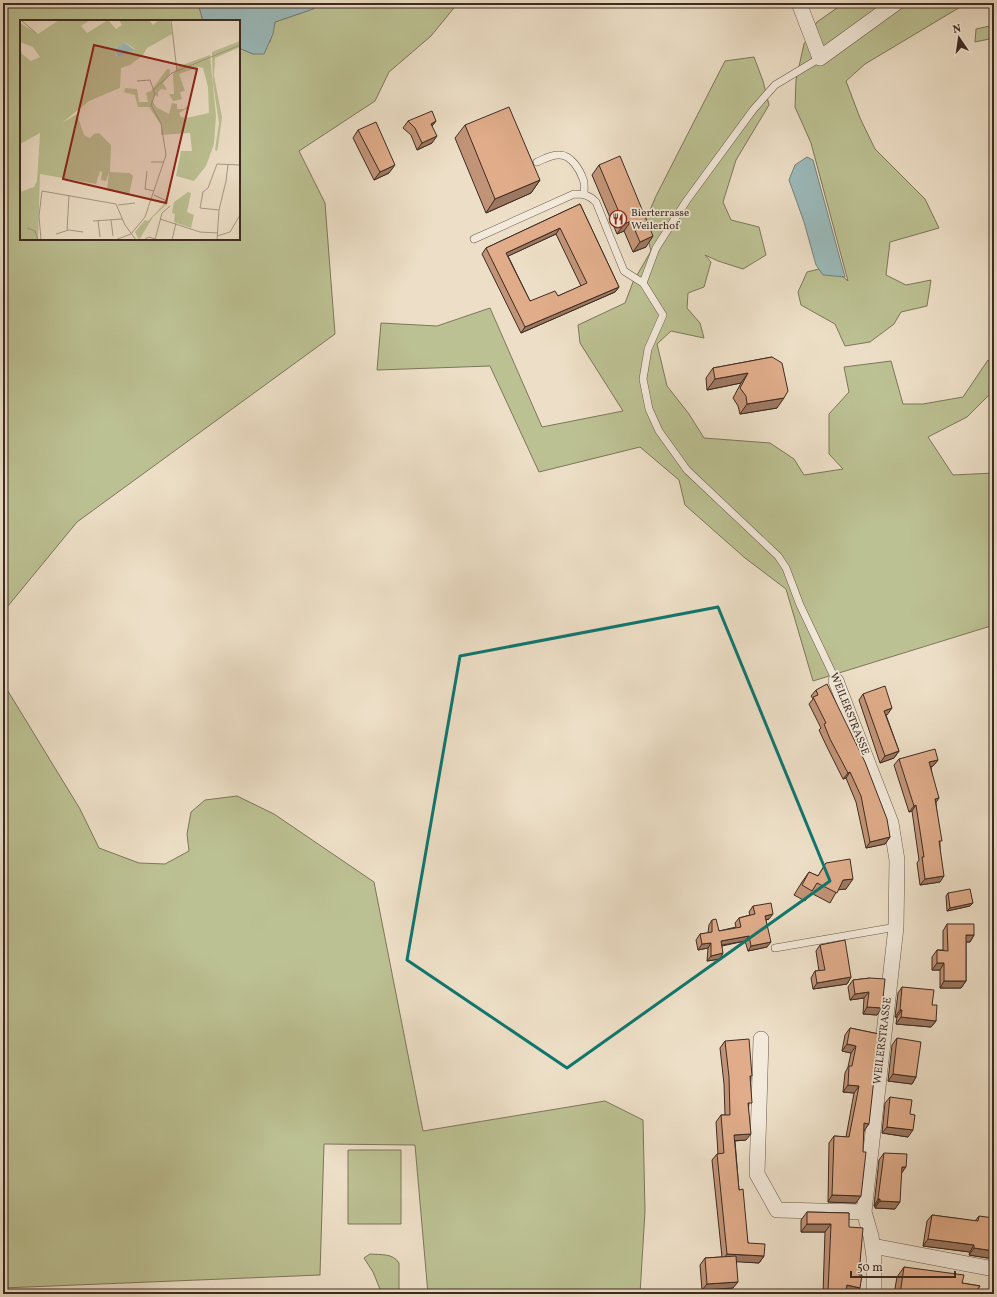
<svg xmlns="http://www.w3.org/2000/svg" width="997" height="1297" font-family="Vollkorn,serif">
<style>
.green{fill:#bcc193;stroke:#7d765a}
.water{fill:#9bbbbc;stroke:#76817e}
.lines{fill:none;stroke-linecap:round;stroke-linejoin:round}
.service-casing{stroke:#6a584b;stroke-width:8}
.minor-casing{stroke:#6a584b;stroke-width:16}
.service{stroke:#f3eadb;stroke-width:7}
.minor{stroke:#f3eadb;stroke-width:15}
.wall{fill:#c19477;stroke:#3e2b22;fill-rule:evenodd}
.shaded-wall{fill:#9d7861;stroke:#3e2b22}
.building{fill:#e0ac8a;stroke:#3e2b22;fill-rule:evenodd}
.marked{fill:none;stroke:#0f766e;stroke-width:3;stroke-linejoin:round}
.labels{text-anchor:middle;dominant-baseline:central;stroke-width:3.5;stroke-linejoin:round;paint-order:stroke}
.poi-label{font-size:11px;fill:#3e2b22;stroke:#f3eadb;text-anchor:start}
.street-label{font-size:11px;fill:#3e2b22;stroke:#f3eadb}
.inset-road{fill:none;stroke:#a79785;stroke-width:1}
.view{fill:#8f2418;fill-opacity:0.15;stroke:#8f2418;stroke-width:2}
.inset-edge{fill:none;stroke:#3e2b22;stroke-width:2}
</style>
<rect width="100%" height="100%" fill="#eddfc7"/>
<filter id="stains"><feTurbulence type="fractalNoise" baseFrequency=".005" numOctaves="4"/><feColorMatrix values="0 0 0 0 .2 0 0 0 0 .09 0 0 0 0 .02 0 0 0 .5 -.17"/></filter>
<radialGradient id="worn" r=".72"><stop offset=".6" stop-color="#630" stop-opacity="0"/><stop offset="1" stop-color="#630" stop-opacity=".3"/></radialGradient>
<path class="green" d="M3 3H198L203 21H21V239H239V48L253 54 270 42 275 22 313 9 320 3H458L431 36 389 72 375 101 299 151 325 203 335 334 77 522 3 612Z
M844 3H967L865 64 846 81 860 118 875 149 925 199 939 228 890 242 886 275 906 285 931 280 927 306 901 312 894 324 870 342 845 346 835 324 801 305 798 292 807 272 831 266 848 281 811 143 795 107 796 80 804 44 817 22Z
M994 25V38L975 42 976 29Z
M754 57 763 81 769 105 736 160 723 202 731 220 759 227 766 255 743 269 718 261 705 255 711 262 704 287 688 293 687 308 700 323 704 338 671 331 657 344 667 386 689 414 704 438 770 443 794 459 804 475 843 469 829 454V414L849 392 844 367 891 361 903 404H923L963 397 988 360 994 367V390L967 417 928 437 953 475 994 473V625L813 681 786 589 745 558 685 505 679 480 640 447 539 472 490 366 377 370 381 323 437 326 490 308 542 427 623 411 580 343 578 325 625 303 633 282 651 251 644 224 656 196 725 61Z
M3 683 80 809 99 848 139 863 165 864 189 851 187 834 191 812 205 800 237 796 274 814 374 882 423 1131 605 1101 643 1120 645 1211 640 1294H428L415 1145 324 1144 320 1275 3 1288Z
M348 1150H401V1224H348Z
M370 1254C381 1255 393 1253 399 1263V1294H382L373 1272 364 1258Z"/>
<path class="water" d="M198 3H320L313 9 275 22 273 34 264 54H253L239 48V21H203Z
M807 157 813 160 845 277 823 275 816 265 804 222 789 180 795 165Z"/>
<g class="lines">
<defs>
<path id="service" d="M537 162C544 159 552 154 560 155 571 155 580 170 583 179 585 183 584 189 584 194
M474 239 574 194C584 194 589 195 596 202L624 271 643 283 663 315 648 349 643 379 649 409 659 431 687 470 778 556 786 568 800 605 836 681
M643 283 656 248 687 200 753 110 775 85 820 58
M775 948 896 927"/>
<path id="minor" d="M799 3 820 58 896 3
M836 681 891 823 897 860 896 927 864 1212 871 1236 874 1257V1294
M761 1039 757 1174 777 1210 864 1212
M873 1246 994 1269"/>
</defs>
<use href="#service" class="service-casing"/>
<use href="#minor" class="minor-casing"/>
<use href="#service" class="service"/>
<use href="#minor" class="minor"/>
</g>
<path class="wall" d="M408 121H436L432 126V143L417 150 411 135 403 128Z
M465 125 540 180 531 193 486 213 455 138Z
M358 130 389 173 374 180 353 138Z
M599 165 646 247 633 252 624 231 617 234 592 175Z
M580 204 619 287 615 292 521 333 482 254 486 248ZM556 234 581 286 558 296 530 301 508 256Z
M772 357 777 408 740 414 738 406 733 398 741 383 707 390 706 378 713 368Z
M816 690 890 837 885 844 866 848 856 802 846 778 843 779 826 745 819 730 821 728 809 704 813 699 811 696Z
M863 694 887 715H886L899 751 894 758 880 763 859 700Z
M899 759 938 760 933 766 931 767 936 803 940 844V882L920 885 917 863 919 860 912 811 909 812 894 765Z
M826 863 846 889H838L830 903 811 893 805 901 794 895 802 882 809 872 818 876Z
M948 893 970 906 947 911 946 896Z
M753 906 769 919 766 920 767 947 748 951 745 941 722 946 720 959 707 961 708 948 698 950 696 940 700 934 708 933 709 925 712 920 719 931 736 927 735 923 739 918 750 915 749 912Z
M947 924 974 935 970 942H966V981L961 988H940V970H932V957L937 950H943V931Z
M820 945 851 977 847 984 813 989 811 978 815 971H819L816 951Z
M870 978 882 1008 877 1015 863 1014 864 998 850 1000 848 987 853 980Z
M902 987 932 1005 936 1021 931 1027 896 1024 897 1017H895L898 993Z
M850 1028 879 1034 864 1131 856 1203 828 1202 829 1143 834 1136 846 1137 854 1093 843 1092 845 1073 848 1067 851 1053 842 1051 845 1035Z
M897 1038 916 1077 912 1084 888 1081 892 1045Z
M725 1041 751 1077 746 1140 735 1141 739 1190 748 1243 764 1256 759 1263 736 1261 733 1288 702 1290 700 1265 705 1258 722 1257 712 1160 717 1154H718L716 1122 721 1115H725L724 1084 720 1048Z
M890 1097 910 1114 908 1137 882 1133 885 1103Z
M884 1153 901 1174 895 1209 875 1208V1206H874L879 1160Z
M807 1212 849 1213 845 1294H823L825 1232H801V1220Z
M932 1215 975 1221 979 1216 994 1259 969 1255 970 1252 923 1246 927 1221Z
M904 1267 962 1283 980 1286 974 1294H894L897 1277Z"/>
<path class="shaded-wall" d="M436 121 431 127V124Z
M437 136 432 143 417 150 422 143Z
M395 165 389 173 374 180 380 172Z
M540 180 531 193 486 213 495 199Z
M631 221 624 231 617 234 624 224Z
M560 228 556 234 502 259 506 253Z
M653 236 646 247 633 252 640 242Z
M619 287 615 292 521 333 525 327Z
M748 373 741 383 707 390 715 379Z
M784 398 777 408 740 414 747 404Z
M892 708 887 715 880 717 884 711Z
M899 751 894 758 880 763 885 756Z
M938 760 933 766 925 768 929 762Z
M850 772 846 778 843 779 848 773Z
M939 798 935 804V799Z
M916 805 912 811 909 812 914 806Z
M890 837 885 844 866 848 870 842Z
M944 876 940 882 920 885 925 879Z
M853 879 846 889 836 890 843 880Z
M973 903 970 906 947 911 950 908Z
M773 914 769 919 761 921 765 916Z
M966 935H974L970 942H961Z
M749 936 745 941 717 946 721 941Z
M771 942 767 947 748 951 751 946Z
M711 943 708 948 698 950 702 944Z
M723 953 720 959 707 961 711 956Z
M937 963H944L940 970H932Z
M851 977 847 984 813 989 817 983Z
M944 981H966L961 988H940Z
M869 992 864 998 850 1000 855 994Z
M867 1007 882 1008 877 1015 863 1014Z
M900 1010H902L897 1017H895Z
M901 1017 936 1021 931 1027 896 1024Z
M847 1044 856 1046 851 1053 842 1051Z
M893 1074 916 1077 912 1084 888 1081Z
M848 1085 859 1086 854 1093 843 1092Z
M864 1123 869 1124 864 1131 859 1130Z
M887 1127 913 1130 908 1137 882 1133Z
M751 1134 746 1140 729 1141 734 1135Z
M902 1167H906L901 1174Z
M832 1195 861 1196 856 1203 828 1202Z
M878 1199H880L875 1206H874Z
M880 1201 900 1202 895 1209 875 1208Z
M807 1224H831L825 1232H801Z
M928 1239 974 1245 970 1252 923 1246Z
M974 1248 994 1251V1259L969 1255Z
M727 1254 764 1256 759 1263 722 1261Z
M738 1282 733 1288 702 1290 707 1284Z
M847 1285 860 1288 856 1294H847L841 1293Z"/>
<path class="building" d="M509 107 540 180 495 199 465 125Z
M432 111 436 121 431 124 437 136 422 143 415 128 408 121Z
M376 122 395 165 380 172 358 130Z
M620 156 653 236 640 242 631 221 624 224 599 165Z
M580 204 619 287 525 327 486 248ZM560 228 587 283 558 296 555 291 530 301 506 253Z
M772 357 782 363 788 391 784 398 747 404 746 396 740 388 748 373 715 379 713 368Z
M827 684 865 762 887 819 890 837 870 842 861 796 850 772 848 773 830 739 824 724 826 723 813 697 818 695 816 690Z
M885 686 892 708 884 711 899 751 885 756 863 694Z
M935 749 938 760 929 762 939 798 935 799 942 841H939L944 876 925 879 922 857H924L916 805 914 806 899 759Z
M850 859 853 879 843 880 837 893 817 883 812 891 802 885 809 872 818 876 826 863Z
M970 889 973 903 950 908 948 893Z
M771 903 773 914 765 916 771 942 751 946 749 936 721 941 723 953 711 956V943L702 944 700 934 712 932V920L716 919 719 931 741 927 739 918 755 914 753 906Z
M947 924H974V935H966V981H944V963H937V950L948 951Z
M845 940 851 977 817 983 815 971 825 970 820 945Z
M870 978 885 979 882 1008 867 1007 869 992 855 994 853 980Z
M902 987 934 990 932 1005H937L936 1021 901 1017 902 1010H900Z
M850 1028 879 1034 869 1124 864 1123 863 1152H866L861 1196 832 1195 834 1136 849 1137 859 1086 848 1085 849 1066H852L856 1046 847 1044Z
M897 1038 921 1042 916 1077 893 1074Z
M749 1039 752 1076H750L752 1103H748L751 1134 734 1135 739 1190 743 1189 748 1243 765 1244 764 1256 727 1254 717 1154 724 1153 721 1115H730L729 1077 725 1041Z
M890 1097 912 1100 910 1114 915 1115 913 1130 887 1127Z
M884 1153 907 1154 906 1167H902L900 1202 880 1201V1199H878Z
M807 1212 849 1213V1227L863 1228 859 1275H862L860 1288 847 1285 845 1294H824L825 1292H828L831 1224H807Z
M932 1215 978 1221 979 1216 994 1218V1251L974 1248V1245L928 1239Z
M736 1256 738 1282 707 1284 705 1258Z
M904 1267 964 1275 962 1283 980 1286 974 1294H900Z"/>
<path class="marked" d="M718 607 830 881 567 1068 407 960 460 656Z"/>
<defs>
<symbol id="restaurant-ring" viewBox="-11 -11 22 22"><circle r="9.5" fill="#f3eadb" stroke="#8f2418" stroke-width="1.5"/><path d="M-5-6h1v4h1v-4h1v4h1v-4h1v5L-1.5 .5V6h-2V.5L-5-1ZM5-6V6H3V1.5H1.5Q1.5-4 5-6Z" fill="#8f2418"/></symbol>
</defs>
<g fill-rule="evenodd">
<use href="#restaurant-ring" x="608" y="209" width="20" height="20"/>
</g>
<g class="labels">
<g class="poi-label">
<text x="631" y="213">Bierterrasse<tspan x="631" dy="13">Weilerhof</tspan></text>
</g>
<g class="street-label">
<text transform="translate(849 714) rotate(68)">WEILERSTRASSE</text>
<text transform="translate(883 1041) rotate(-83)">WEILERSTRASSE</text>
</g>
</g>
<g transform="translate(20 20)">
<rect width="220" height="220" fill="#eddfc7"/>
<path d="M39 0H70L61 6 67 13 88 0 96 9 102 5 99 0H129L133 5 139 0H150L152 14 127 28 123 35 110 45 101 48 100 68 69 81 42 103 57 94 64 115 70 118 74 114 79 113 91 125 90 152 110 153 113 156 109 175 87 170 89 153 86 161 81 160 82 152 80 151 76 164 20 154 18 220H0V172L14 167 17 161 20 113 0 124V28L2 34 11 41 20 37 13 27 0 22V3L18 14ZM106 23 115 29 98 37 96 35 95 28ZM220 21V27L195 38 194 56 202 97 198 127 197 131 195 130 199 103 193 63 192 32ZM190 35 196 96 194 124 186 146 174 161 156 156 161 131H172L170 113 141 115V105L129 87H118L115 75 104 72 105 68 117 69 119 82H128L126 73 131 71 147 49H150V54L143 63 147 70 141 69 138 72V77L135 75 133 81 136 87 149 94 152 83 157 84V89H164L167 86 168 88 159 93 161 97 166 98 189 93 188 67 183 48 179 47 159 54 165 71 160 72 162 79 153 81 149 74H154L153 55 157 47ZM168 172 171 173 167 192 174 195 171 208 154 202 155 194 152 193 154 182ZM147 181 148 183 133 197 119 220 115 212 125 200 128 201Z" fill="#bcc193" fill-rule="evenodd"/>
<path d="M105 23 115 30 98 37 94 29Z" fill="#9bbbbc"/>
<path class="inset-road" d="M151 0 157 51M2 1 16 13M133 70 152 53 220 25M131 142H144M127 151 125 169 134 171M134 175 147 181M98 185 115 183M199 190 180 188 183 172 188 168 197 144 220 145M140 199 180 212 198 213M91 200 93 216M73 201 102 199M78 201 80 217M7 208 15 211 18 220M47 211 49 175M36 214 49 210 63 212M197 216 210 212 220 195M125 219 129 217 138 220M21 220 19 196 22 171 96 184 105 205 116 220M95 220 111 214 125 197 146 135 141 103 131 85 135 74 130 60 117 61M135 220 142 193 150 186M152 220 156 203M197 220 199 190 206 161 208 144"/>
<path class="view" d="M74 25 177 49 146 183 43 159Z"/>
<rect width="220" height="220" class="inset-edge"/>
</g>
<rect width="997" height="1297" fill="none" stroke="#eddfc7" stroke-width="16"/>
<rect x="4" y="4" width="989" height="1289" fill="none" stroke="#3e2b22" stroke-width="2"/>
<rect x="8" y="8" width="981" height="1281" fill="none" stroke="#3e2b22"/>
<g transform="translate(959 38) rotate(347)" stroke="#f3eadb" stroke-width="3" paint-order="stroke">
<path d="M0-3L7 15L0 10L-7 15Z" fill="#3e2b22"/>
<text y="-6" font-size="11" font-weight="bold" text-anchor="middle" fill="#3e2b22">N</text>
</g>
<path d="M851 1271v6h104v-6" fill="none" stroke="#3e2b22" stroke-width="2"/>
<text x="857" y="1271" font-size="12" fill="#3e2b22" stroke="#f3eadb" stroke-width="3" paint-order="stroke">50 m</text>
<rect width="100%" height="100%" filter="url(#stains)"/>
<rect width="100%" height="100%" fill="url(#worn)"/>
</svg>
